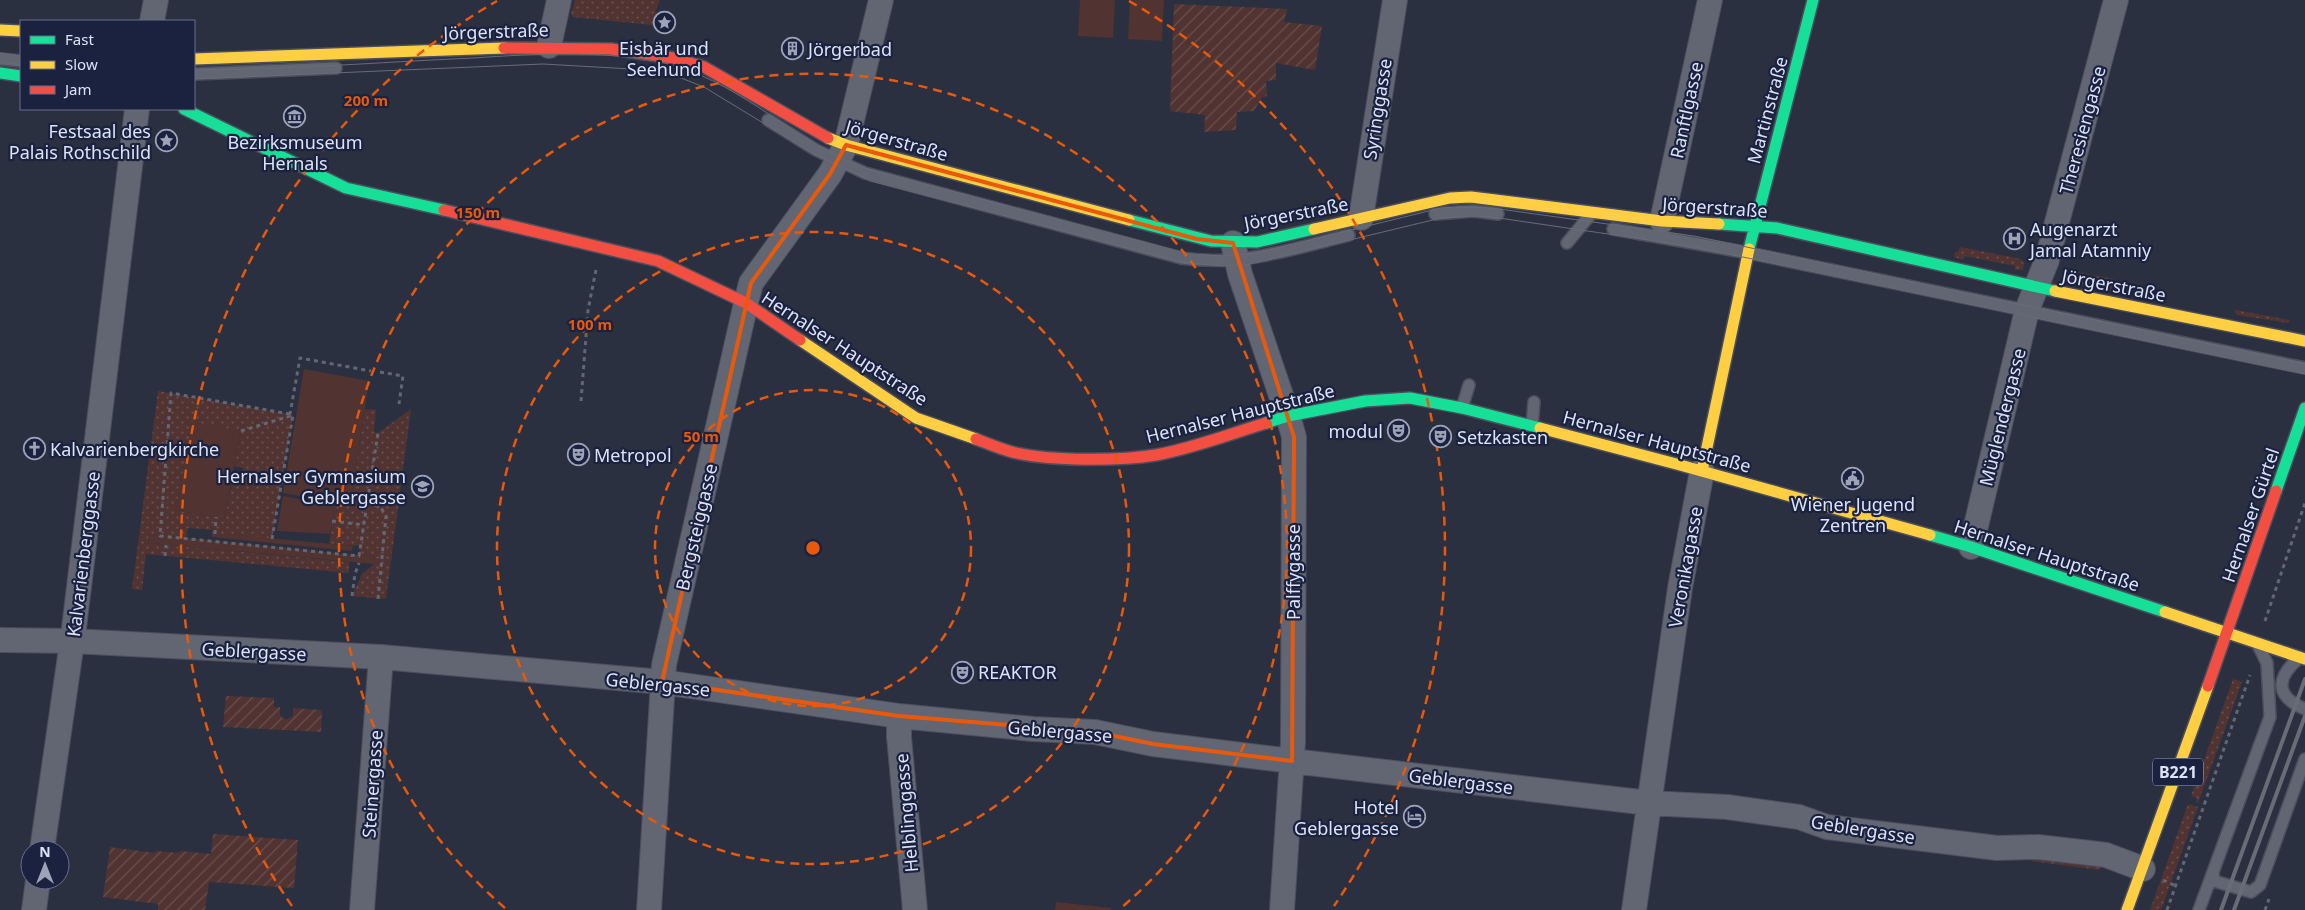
<svg xmlns="http://www.w3.org/2000/svg" width="2305" height="910" font-family="'Noto Sans',sans-serif">
<style>
.grass{fill:url(#grass-dots);fill-rule:evenodd}
.garden{fill:url(#garden-furrows)}
.pitch{fill:#513331}
.lines{fill:none;stroke-linecap:round;stroke-linejoin:round}
.lane-casing{stroke:#4a4e5d;stroke-width:14}
.street-casing{stroke:#4a4e5d;stroke-width:26}
.fast-casing{stroke:#4a4e5d;stroke-width:14}
.slow-casing{stroke:#4a4e5d;stroke-width:14}
.jam-casing{stroke:#4a4e5d;stroke-width:14}
.path{stroke:#626773;stroke-width:3;stroke-dasharray:4 4;stroke-linecap:butt}
.lane{stroke:#626672;stroke-width:11}
.street{stroke:#626672;stroke-width:24}
.fast{stroke:#16e098;stroke-width:11}
.slow{stroke:#ffcf43;stroke-width:11}
.jam{stroke:#f24e42;stroke-width:11}
.tram{stroke:#676c77;stroke-width:1}
.rail{stroke:#676c77;stroke-width:4}
.marked{fill:none;stroke:#e8590c;stroke-width:4;stroke-linejoin:round}
.ring{fill:none;stroke:#e8590c;stroke-width:2.5;stroke-dasharray:9 6}
.labels{text-anchor:middle;dominant-baseline:central;stroke-width:4.5;stroke-linejoin:round;paint-order:stroke}
.shield{fill:#1a223f;stroke:#a2a9c0;stroke-width:1}
.shield-label{font-size:16px;font-weight:bold;fill:#dce3f7}
.street-label{font-size:18px;fill:#dce3f7;stroke:#1a223f}
.poi-label{font-size:18px;fill:#dce3f7;stroke:#1a223f;text-anchor:start}
.centre{fill:#e8590c;stroke:#1a223f;stroke-width:2.5}
.ring-label{font-size:15px;text-anchor:middle;font-weight:bold;fill:#e8590c;stroke:#1a223f;stroke-width:4.5;stroke-linejoin:round;paint-order:stroke}
</style>
<defs>
<pattern id="grass-dots" width="8" height="8" patternUnits="userSpaceOnUse" patternTransform="scale(1.25)"><rect width="8" height="8" fill="#513331"/><path d="M2 2h.1M6 6h.1" fill="none" stroke="#695050" stroke-width="1.8" stroke-linecap="round"/></pattern>
<pattern id="garden-furrows" width="10" height="10" patternUnits="userSpaceOnUse" patternTransform="scale(1.25)"><rect width="10" height="10" fill="#513331"/><path d="M-1 1l2-2M0 10L10 0M9 11l2-2" fill="none" stroke="#695050"/></pattern>
</defs>
<rect width="100%" height="100%" fill="#2b3041"/>
<path class="grass" d="M575 0H660L655 12 674 18V30L651 25 573 17 571 14Z
M1960 247 2021 259 2024 263 2023 270H2015V266L1965 256 1963 260 1954 257 1955 252H1958Z
M2077 272 2114 279 2113 288 2116 292 2070 283 2072 274Z
M2234 310H2236L2290 320 2288 323 2237 315Z
M158 391 293 415 272 539 215 534 212 533 213 530 188 528 186 538 149 535 148 543 349 562V573L146 554 142 590 132 589ZM192 422 241 432 234 466 243 468 240 482 232 481 224 519 176 510Z
M365 409 376 410 374 432 378 433 411 409 386 599 352 596 362 574 374 564 375 557 359 556 360 546 329 544 335 503 350 505Z
M2233 679 2242 682 2198 803 2196 802 2197 798 2191 796Z
M2188 804 2198 807 2161 910H2150Z
M2032 853 2101 862 2100 870 2031 861Z"/>
<path class="garden" d="M1174 4 1287 9 1284 22 1322 26 1315 70 1276 63V80L1266 81 1267 96 1262 97 1254 111 1237 112 1236 130 1204 132 1205 115 1170 111Z
M226 696 274 698V707H280V715L284 719H288L293 716V708L320 710 322 712 321 732 223 727Z
M213 834 298 840 294 888 209 882 205 910H158V904L103 897 110 847 155 853 156 851 179 853 180 851 211 854Z"/>
<path class="pitch" d="M1080 0H1115L1113 38 1078 36Z
M1130 0H1164L1162 41 1128 39Z
M304 369 369 381 350 505 283 493Z
M192 422 241 431 224 519 176 510Z
M283 496 335 506 330 534 277 531Z
M212 533 353 546 352 551 212 537Z
M149 534 375 557 374 564 148 543Z
M1056 902 1111 908 1110 910H1055Z"/>
<g class="lines">
<defs>
<path id="lane" d="M0 59 21 61
M194 74 336 68
M768 120 816 150 865 173 1181 258C1239 267 1293 249 1349 235
M1435 214 1473 211 1498 214
M1613 229 1749 253 2305 368
M1567 243 1591 214
M1462 408 1469 385
M1532 426 1534 402
M2298 659C2275 679 2276 697 2305 709
M2213 872 2214 881 2251 892 2260 885 2305 759
M2199 910 2270 717 2267 663 2259 647"/>
<path id="street" d="M152 21 156 0
M549 46 559 0
M1361 218 1395 0
M1662 221 1710 0
M1233 243 1240 274 1288 416 1294 437 1293 742 1282 910
M1971 547 2027 310 2047 260 2116 0
M0 640 72 641 381 657 662 682 899 716 1033 729 1095 732 1153 744 1292 761 1649 803 1727 807 1799 817 1827 827 1997 848 2038 847 2090 853 2106 855 2143 869
M899 716V737L915 910
M42 850 74 628 137 109
M34 910 38 880
M362 910 381 657
M649 910 664 665 746 303 751 283 830 174 846 145 881 0
M1634 910 1680 588 1702 471"/>
<path id="fast" d="M0 73 21 76
M184 109 346 188 444 210
M1129 220 1211 241 1257 242 1314 229
M1719 224 1777 228 2055 291
M1749 249 1813 0
M1266 423 1288 416 1365 401 1410 398 1462 408 1540 428
M2276 491 2305 408
M1930 535 1971 547 2165 612"/>
<path id="slow" d="M0 30 21 31
M194 59 504 48
M828 138 846 145 1129 220
M1314 229 1450 198 1471 197 1662 221 1719 224
M2055 291 2305 341
M800 340 916 418 976 439
M1540 428 1680 465 1930 535
M1702 471 1749 249
M2165 612 2305 659
M2127 910 2208 686"/>
<path id="jam" d="M504 48 611 49 673 58 704 67 828 138
M444 210 658 261 746 303 800 340
M976 439C989 444 1003 450 1016 453 1053 461 1119 461 1156 455 1194 448 1230 434 1266 423
M2208 686 2276 491"/>
</defs>
<use href="#lane" class="lane-casing"/>
<use href="#street" class="street-casing"/>
<use href="#fast" class="fast-casing"/>
<use href="#slow" class="slow-casing"/>
<use href="#jam" class="jam-casing"/>
<path class="path" d="M380 372 403 376 399 404
M581 401 588 310 596 270
M290 414 171 393 160 536 359 556 378 433
M241 431 293 415
M367 504 380 506 386 516 378 599
M332 521 363 525
M215 534 216 517
M272 539 293 415 290 414 300 358 371 371
M165 556 166 545
M352 596 355 574 359 563
M2265 621 2305 503
M2163 880 2176 886
M2167 910 2250 675
M2265 910 2269 899"/>
<use href="#lane" class="lane"/>
<use href="#street" class="street"/>
<use href="#fast" class="fast"/>
<use href="#slow" class="slow"/>
<use href="#jam" class="jam"/>
<path class="tram" d="M0 53 21 56
M0 62 21 65
M194 70C285 70 381 62 473 58 532 54 620 49 676 66 744 87 796 141 861 167L1189 254 1223 256 1253 254 1441 208 1458 207 1492 208 1694 236 2305 364
M194 79 543 64 649 70 681 78 704 87 814 154 871 181 1182 262 1222 266 1250 264 1441 218 1472 216 1492 217 1690 246 2305 374"/>
<path class="rail" d="M2221 910 2305 679
M2234 910 2305 716"/>
</g>
<path class="marked" d="M846 145 1197 239 1233 243 1294 437 1292 761 1153 744 1095 732 899 716 662 682 751 283 830 174Z"/>
<g class="ring">
<circle cx="813" cy="548" r="158"/>
<circle cx="813" cy="548" r="316"/>
<path d="M505 908A474 474 0 1 1 1121 908"/>
<path d="M292 906A632 632 0 0 1 497 1M1129 1A632 632 0 0 1 1334 906"/>
</g>
<defs>
<symbol id="sight-ring" viewBox="-11 -11 22 22"><circle r="9.5" fill="#1a223f" stroke="#9ea4b7" stroke-width="1.5"/><path d="M0-6L1.8-2.2L6-1.7L2.9 1.2L3.7 5.4L0 3.3L-3.7 5.4L-2.9 1.2L-6-1.7L-1.8-2.2Z" fill="#9ea4b7"/></symbol>
<symbol id="building-ring" viewBox="-11 -11 22 22"><circle r="9.5" fill="#1a223f" stroke="#9ea4b7" stroke-width="1.5"/><path d="M-4-6H4V6H1V3H-1V6H-4ZM-2.5-4.3h1.7v1.8h-1.7ZM.8-4.3h1.7v1.8H.8ZM-2.5-1h1.7V.8h-1.7ZM.8-1h1.7V.8H.8Z" fill="#9ea4b7"/></symbol>
<symbol id="museum-ring" viewBox="-11 -11 22 22"><circle r="9.5" fill="#1a223f" stroke="#9ea4b7" stroke-width="1.5"/><path d="M0-6L6-3V-2H-6V-3ZM-5-1h2V3h-2ZM-1-1h2V3h-2ZM3-1h2V3H3ZM-6 4H6V6H-6Z" fill="#9ea4b7"/></symbol>
<symbol id="hospital-ring" viewBox="-11 -11 22 22"><circle r="9.5" fill="#1a223f" stroke="#9ea4b7" stroke-width="1.5"/><path d="M-5-5h3v3.5h4V-5h3V5h-3V1.5h-4V5h-3Z" fill="#9ea4b7"/></symbol>
<symbol id="theatre-ring" viewBox="-11 -11 22 22"><circle r="9.5" fill="#1a223f" stroke="#9ea4b7" stroke-width="1.5"/><path d="M-5-5.5Q0-4 5-5.5V0Q5 5 0 6Q-5 5-5 0ZM-3.3-2.5H-1v1.5H-3.3ZM1-2.5H3.3v1.5H1ZM-2.8 1Q0 5.5 2.8 1Z" fill="#9ea4b7"/></symbol>
<symbol id="church-ring" viewBox="-11 -11 22 22"><circle r="9.5" fill="#1a223f" stroke="#9ea4b7" stroke-width="1.5"/><path d="M-1.2-6h2.4v3.5h3.3v2.4h-3.3V6h-2.4V-.1h-3.3v-2.4h3.3Z" fill="#9ea4b7"/></symbol>
<symbol id="civic-ring" viewBox="-11 -11 22 22"><circle r="9.5" fill="#1a223f" stroke="#9ea4b7" stroke-width="1.5"/><path d="M-.6-6.5H3V-4.5H.6V-3L4-1V1h2V6H-6V1h2V-1L-.6-3ZM-1.2 2.5V6h2.4V2.5Z" fill="#9ea4b7"/></symbol>
<symbol id="school-ring" viewBox="-11 -11 22 22"><circle r="9.5" fill="#1a223f" stroke="#9ea4b7" stroke-width="1.5"/><path d="M0-5L7-2L0 1L-7-2ZM-4 1L0 2.5L4 1V4Q0 6-4 4Z" fill="#9ea4b7"/></symbol>
<symbol id="hotel-ring" viewBox="-11 -11 22 22"><circle r="9.5" fill="#1a223f" stroke="#9ea4b7" stroke-width="1.5"/><path d="M-6-4.5h1.5V1H6V5H4.5V3h-9V5H-6ZM-4 0a1.8 1.8 0 1 1 3.6 0ZM.5 0V-2.5h3Q6-2.5 6 0Z" fill="#9ea4b7"/></symbol>
</defs>
<g fill-rule="evenodd">
<use href="#sight-ring" x="652" y="10" width="25" height="25"/>
<use href="#building-ring" x="780" y="36" width="25" height="25"/>
<use href="#museum-ring" x="282" y="104" width="25" height="25"/>
<use href="#sight-ring" x="154" y="128" width="25" height="25"/>
<use href="#hospital-ring" x="2002" y="226" width="25" height="25"/>
<use href="#theatre-ring" x="1386" y="418" width="25" height="25"/>
<use href="#theatre-ring" x="1428" y="424" width="25" height="25"/>
<use href="#church-ring" x="22" y="436" width="25" height="25"/>
<use href="#theatre-ring" x="566" y="442" width="25" height="25"/>
<use href="#civic-ring" x="1840" y="466" width="25" height="25"/>
<use href="#school-ring" x="410" y="474" width="25" height="25"/>
<use href="#theatre-ring" x="950" y="660" width="25" height="25"/>
<use href="#hotel-ring" x="1402" y="804" width="25" height="25"/>
</g>
<g class="labels">
<rect class="shield" x="2153" y="758.5" width="50" height="27" rx="4"/>
<g class="shield-label">
<text x="2178" y="772">B221</text>
</g>
<g class="street-label">
<text transform="translate(496 31) rotate(-2)">Jörgerstraße</text>
<text transform="translate(1377 109) rotate(-81)">Syringgasse</text>
<text transform="translate(1686 110) rotate(-78)">Ranftlgasse</text>
<text transform="translate(1767 110) rotate(-75)">Martinstraße</text>
<text transform="translate(2082 130) rotate(-75)">Theresiengasse</text>
<text transform="translate(897 140) rotate(16)">Jörgerstraße</text>
<text transform="translate(1715 207) rotate(4)">Jörgerstraße</text>
<text transform="translate(1296 213) rotate(-11)">Jörgerstraße</text>
<text transform="translate(2114 285) rotate(11)">Jörgerstraße</text>
<text transform="translate(845 348) rotate(33)">Hernalser Hauptstraße</text>
<text transform="translate(1240 413) rotate(-14)">Hernalser Hauptstraße</text>
<text transform="translate(2002 417) rotate(-76)">Müglendergasse</text>
<text transform="translate(1657 441) rotate(15)">Hernalser Hauptstraße</text>
<text transform="translate(2250 515) rotate(-71)">Hernalser Gürtel</text>
<text transform="translate(696 527) rotate(-77)">Bergsteiggasse</text>
<text transform="translate(83 554) rotate(-83)">Kalvarienberggasse</text>
<text transform="translate(2047 555) rotate(18)">Hernalser Hauptstraße</text>
<text transform="translate(1685 567) rotate(-80)">Veronikagasse</text>
<text transform="translate(1293 572) rotate(-90)">Palffygasse</text>
<text transform="translate(254 651) rotate(3)">Geblergasse</text>
<text transform="translate(658 684) rotate(6)">Geblergasse</text>
<text transform="translate(1060 731) rotate(5)">Geblergasse</text>
<text transform="translate(1461 781) rotate(7)">Geblergasse</text>
<text transform="translate(372 784) rotate(-86)">Steinergasse</text>
<text transform="translate(906 813) rotate(-95)">Helblinggasse</text>
<text transform="translate(1863 829) rotate(9)">Geblergasse</text>
</g>
<g class="poi-label">
<text x="664" y="48" text-anchor="middle">Eisbär und<tspan x="664" dy="21">Seehund</tspan></text>
<text x="808" y="49">Jörgerbad</text>
<text x="151" y="131" text-anchor="end">Festsaal des<tspan x="151" dy="21">Palais Rothschild</tspan></text>
<text x="295" y="142" text-anchor="middle">Bezirksmuseum<tspan x="295" dy="21">Hernals</tspan></text>
<text x="2030" y="229">Augenarzt<tspan x="2030" dy="21">Jamal Atamniy</tspan></text>
<text x="1383" y="431" text-anchor="end">modul</text>
<text x="1457" y="437">Setzkasten</text>
<text x="50" y="449">Kalvarienbergkirche</text>
<text x="594" y="455">Metropol</text>
<text x="406" y="476" text-anchor="end">Hernalser Gymnasium<tspan x="406" dy="21">Geblergasse</tspan></text>
<text x="1853" y="504" text-anchor="middle">Wiener Jugend<tspan x="1853" dy="21">Zentren</tspan></text>
<text x="978" y="672">REAKTOR</text>
<text x="1399" y="807" text-anchor="end">Hotel<tspan x="1399" dy="21">Geblergasse</tspan></text>
</g>
</g>
<circle cx="813" cy="548" r="8" class="centre"/>
<g class="ring-label">
<text x="366" y="106">200 m</text>
<text x="478" y="218">150 m</text>
<text x="590" y="330">100 m</text>
<text x="701" y="442">50 m</text>
</g>
<rect x="20" y="20" width="175" height="90" fill="#1a223f" stroke="#686f89"/>
<rect x="30" y="36" width="25" height="8" fill="#16e098" stroke="#686f89"/>
<text x="65" y="45" font-size="15" fill="#dce3f7">Fast</text>
<rect x="30" y="61" width="25" height="8" fill="#ffcf43" stroke="#686f89"/>
<text x="65" y="70" font-size="15" fill="#dce3f7">Slow</text>
<rect x="30" y="86" width="25" height="8" fill="#f24e42" stroke="#686f89"/>
<text x="65" y="95" font-size="15" fill="#dce3f7">Jam</text>
<g transform="translate(45 865)"><circle r="24" fill="#1a223f" stroke="#686f89"/>
<path d="M0-4L9 19L0 12L-9 19Z" fill="#9ea4b7"/>
<text y="-8" font-size="14" font-weight="bold" text-anchor="middle" fill="#dce3f7">N</text>
</g>
</svg>
